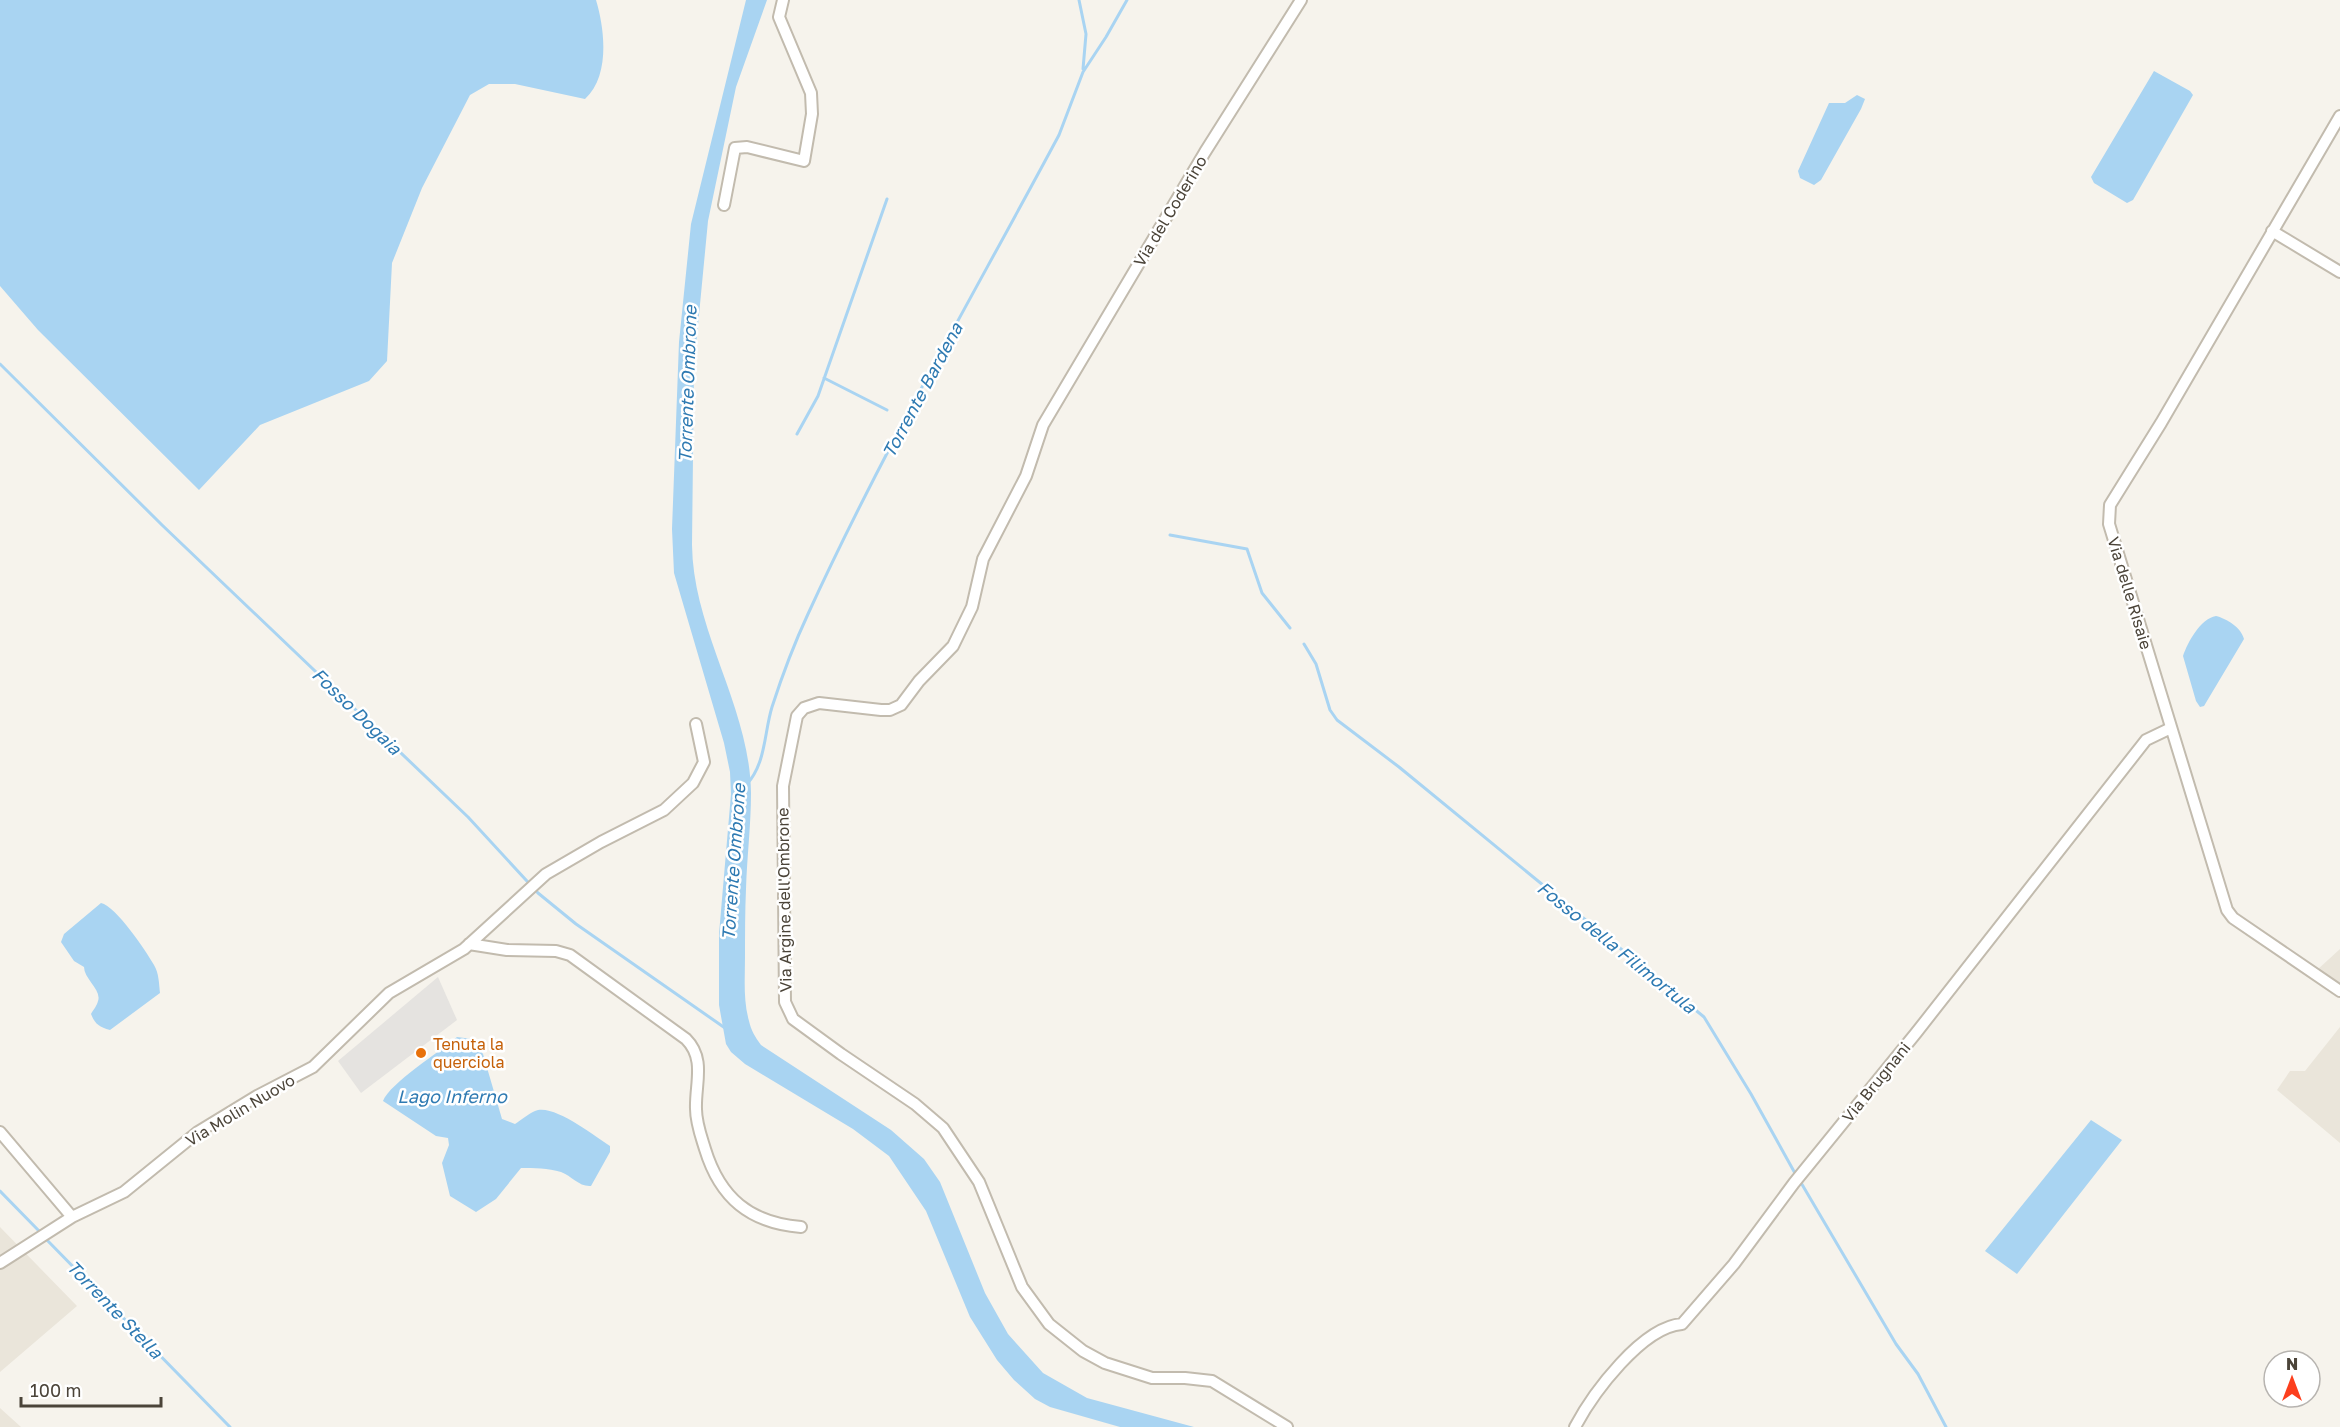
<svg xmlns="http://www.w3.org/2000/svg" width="2340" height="1427" font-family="'Golos Text',sans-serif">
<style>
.residential{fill:#eae5da}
.parking{fill:#e5e3e0}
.water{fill:#a9d4f2}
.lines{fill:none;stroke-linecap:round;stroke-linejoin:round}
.stream{stroke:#a9d4f2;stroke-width:3}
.minor-casing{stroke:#c2bbae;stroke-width:14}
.minor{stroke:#fff;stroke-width:10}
.food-dot{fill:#e8710a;stroke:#fff;stroke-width:2}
.labels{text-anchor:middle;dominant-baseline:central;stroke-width:5;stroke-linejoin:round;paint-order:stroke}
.street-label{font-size:16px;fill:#4b4439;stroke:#fff}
.food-label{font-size:16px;fill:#c56008;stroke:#fff;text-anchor:start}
.water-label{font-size:18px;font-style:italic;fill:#2e7ab2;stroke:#fff}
</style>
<rect width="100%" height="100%" fill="#f6f3ec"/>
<path class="residential" d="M2340 949V984L2317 970Z
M2340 1027V1143L2277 1090 2290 1071H2305Z
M0 1227 77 1306 0 1372Z
M0 1408 21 1427H0Z"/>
<path class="parking" d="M438 977 457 1020 361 1093 338 1061Z"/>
<path class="water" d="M0 0H596C605 30 610 76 585 99L515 84H489L470 95 422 188 392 263 387 361 369 381 260 425 199 490 38 330 0 286Z
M746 0H767L736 87 708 221 694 367 692 545C693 631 750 707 751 793 751 825 747 857 746 889 745 911 745 934 745 957 745 978 743 1000 749 1021 751 1030 755 1037 761 1045L891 1130 924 1159 940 1182 985 1293 1008 1334 1043 1373 1087 1398 1194 1427H1120L1050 1407 1035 1399 1014 1380 997 1360 970 1317 926 1211 889 1156 853 1129 745 1064 731 1052 726 1044 719 1005V934L731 794 730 772 724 743 674 573 672 529 679 342 691 224Z
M2154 71 2190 91 2193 95 2133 200 2127 203 2094 183 2091 177Z
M1857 95 1865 99 1861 109 1821 180 1814 185 1800 178 1798 171 1829 103H1845Z
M2216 616C2227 619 2241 627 2244 639L2204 706 2200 707 2196 701 2183 656C2188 642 2200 619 2216 616Z
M101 903C116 906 146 951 154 965 159 973 159 984 160 993L110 1030C99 1027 95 1024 91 1014 93 1010 97 1006 98 1001 102 990 84 979 84 967L74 961 61 942 64 934Z
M457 1037 472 1039 483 1054 502 1119 515 1124C521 1120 528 1114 535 1111 553 1103 594 1136 610 1146V1152L591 1186C579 1187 572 1176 561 1172 548 1168 534 1168 521 1168L496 1199 476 1212 450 1196 442 1163 449 1145 448 1138 436 1136 383 1101C390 1083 441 1051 457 1037Z
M2091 1120 2122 1140 2017 1274 1985 1251Z"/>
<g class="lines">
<path class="stream" d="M1079 0 1086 34 1083 69
M0 364 162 525 468 817 538 893 576 924 725 1028
M824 378 887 410
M797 434 818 396 887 199
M1170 535 1247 549 1262 593 1290 628
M1304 644 1316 664 1330 710 1337 720 1399 767 1704 1017 1751 1094 1796 1175
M747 784C766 763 764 733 772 707 782 676 794 644 808 614 883 450 974 294 1059 135L1083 72 1106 37 1127 0
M1800 1181 1896 1344 1918 1374 1946 1427
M0 1191 41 1233
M45 1238 230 1427"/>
<defs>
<path id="minor" d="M2340 116 2161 423 2110 505 2109 524 2227 910 2233 918 2340 991
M724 205 735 148 747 147 804 161 812 114 811 93 779 17 783 0
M2272 231 2340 272
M469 944 507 950 556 951 570 955 686 1039C706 1059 695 1084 696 1109 696 1123 701 1136 705 1149 720 1198 750 1223 801 1227
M0 1132 72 1217
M0 1263 72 1217 124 1192 198 1132 257 1096 313 1067 389 993 464 949 546 874 601 842 664 810 693 783 704 762 696 724
M1287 1427 1212 1381 1185 1378H1152L1105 1363 1083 1351 1049 1324 1022 1287 979 1182 943 1128 915 1104 841 1054 793 1019 785 1002 783 786 797 716 804 708 819 703 881 710H890L901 705 919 681 953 646 972 607 983 559 1026 476 1043 425 1205 152 1301 0
M1575 1427C1593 1393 1642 1327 1682 1324L1734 1264 1794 1183 1916 1033 2146 740 2171 728"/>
</defs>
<use href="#minor" class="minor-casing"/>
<use href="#minor" class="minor"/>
</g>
<circle class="food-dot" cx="421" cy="1053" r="6"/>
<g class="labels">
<g class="street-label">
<text transform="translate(1170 211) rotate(-59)">Via del Coderino</text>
<text transform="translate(2130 593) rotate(73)">Via delle Risaie</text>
<text transform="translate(784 900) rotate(-91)">Via Argine dell'Ombrone</text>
<text transform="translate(1876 1082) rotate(-51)">Via Brugnani</text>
<text transform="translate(240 1110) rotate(-31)">Via Molin Nuovo</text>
</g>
<g class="food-label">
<text x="433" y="1044">Tenuta la<tspan x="433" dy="18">querciola</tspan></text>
</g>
<g class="water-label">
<text transform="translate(687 384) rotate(-88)">Torrente Ombrone</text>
<text transform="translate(922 390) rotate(-62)">Torrente Bardena</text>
<text transform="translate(357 711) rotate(44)">Fosso Dogaia</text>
<text transform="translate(733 862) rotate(-86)">Torrente Ombrone</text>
<text transform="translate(1617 947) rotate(39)">Fosso della Filimortula</text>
<text x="452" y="1096">Lago Inferno</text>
<text transform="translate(115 1309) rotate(46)">Torrente Stella</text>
</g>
</g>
<g transform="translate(2292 1379)"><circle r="28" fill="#ffffff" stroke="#b7b4b0" stroke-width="1.5"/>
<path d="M0-4.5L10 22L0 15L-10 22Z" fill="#fc3f1d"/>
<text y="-9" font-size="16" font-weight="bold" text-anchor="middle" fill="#4b4439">N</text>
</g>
<path d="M21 1397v9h140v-9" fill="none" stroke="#4b4439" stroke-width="3"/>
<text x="30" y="1397" font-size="18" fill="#4b4439" stroke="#ffffff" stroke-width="4.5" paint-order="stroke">100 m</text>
</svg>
